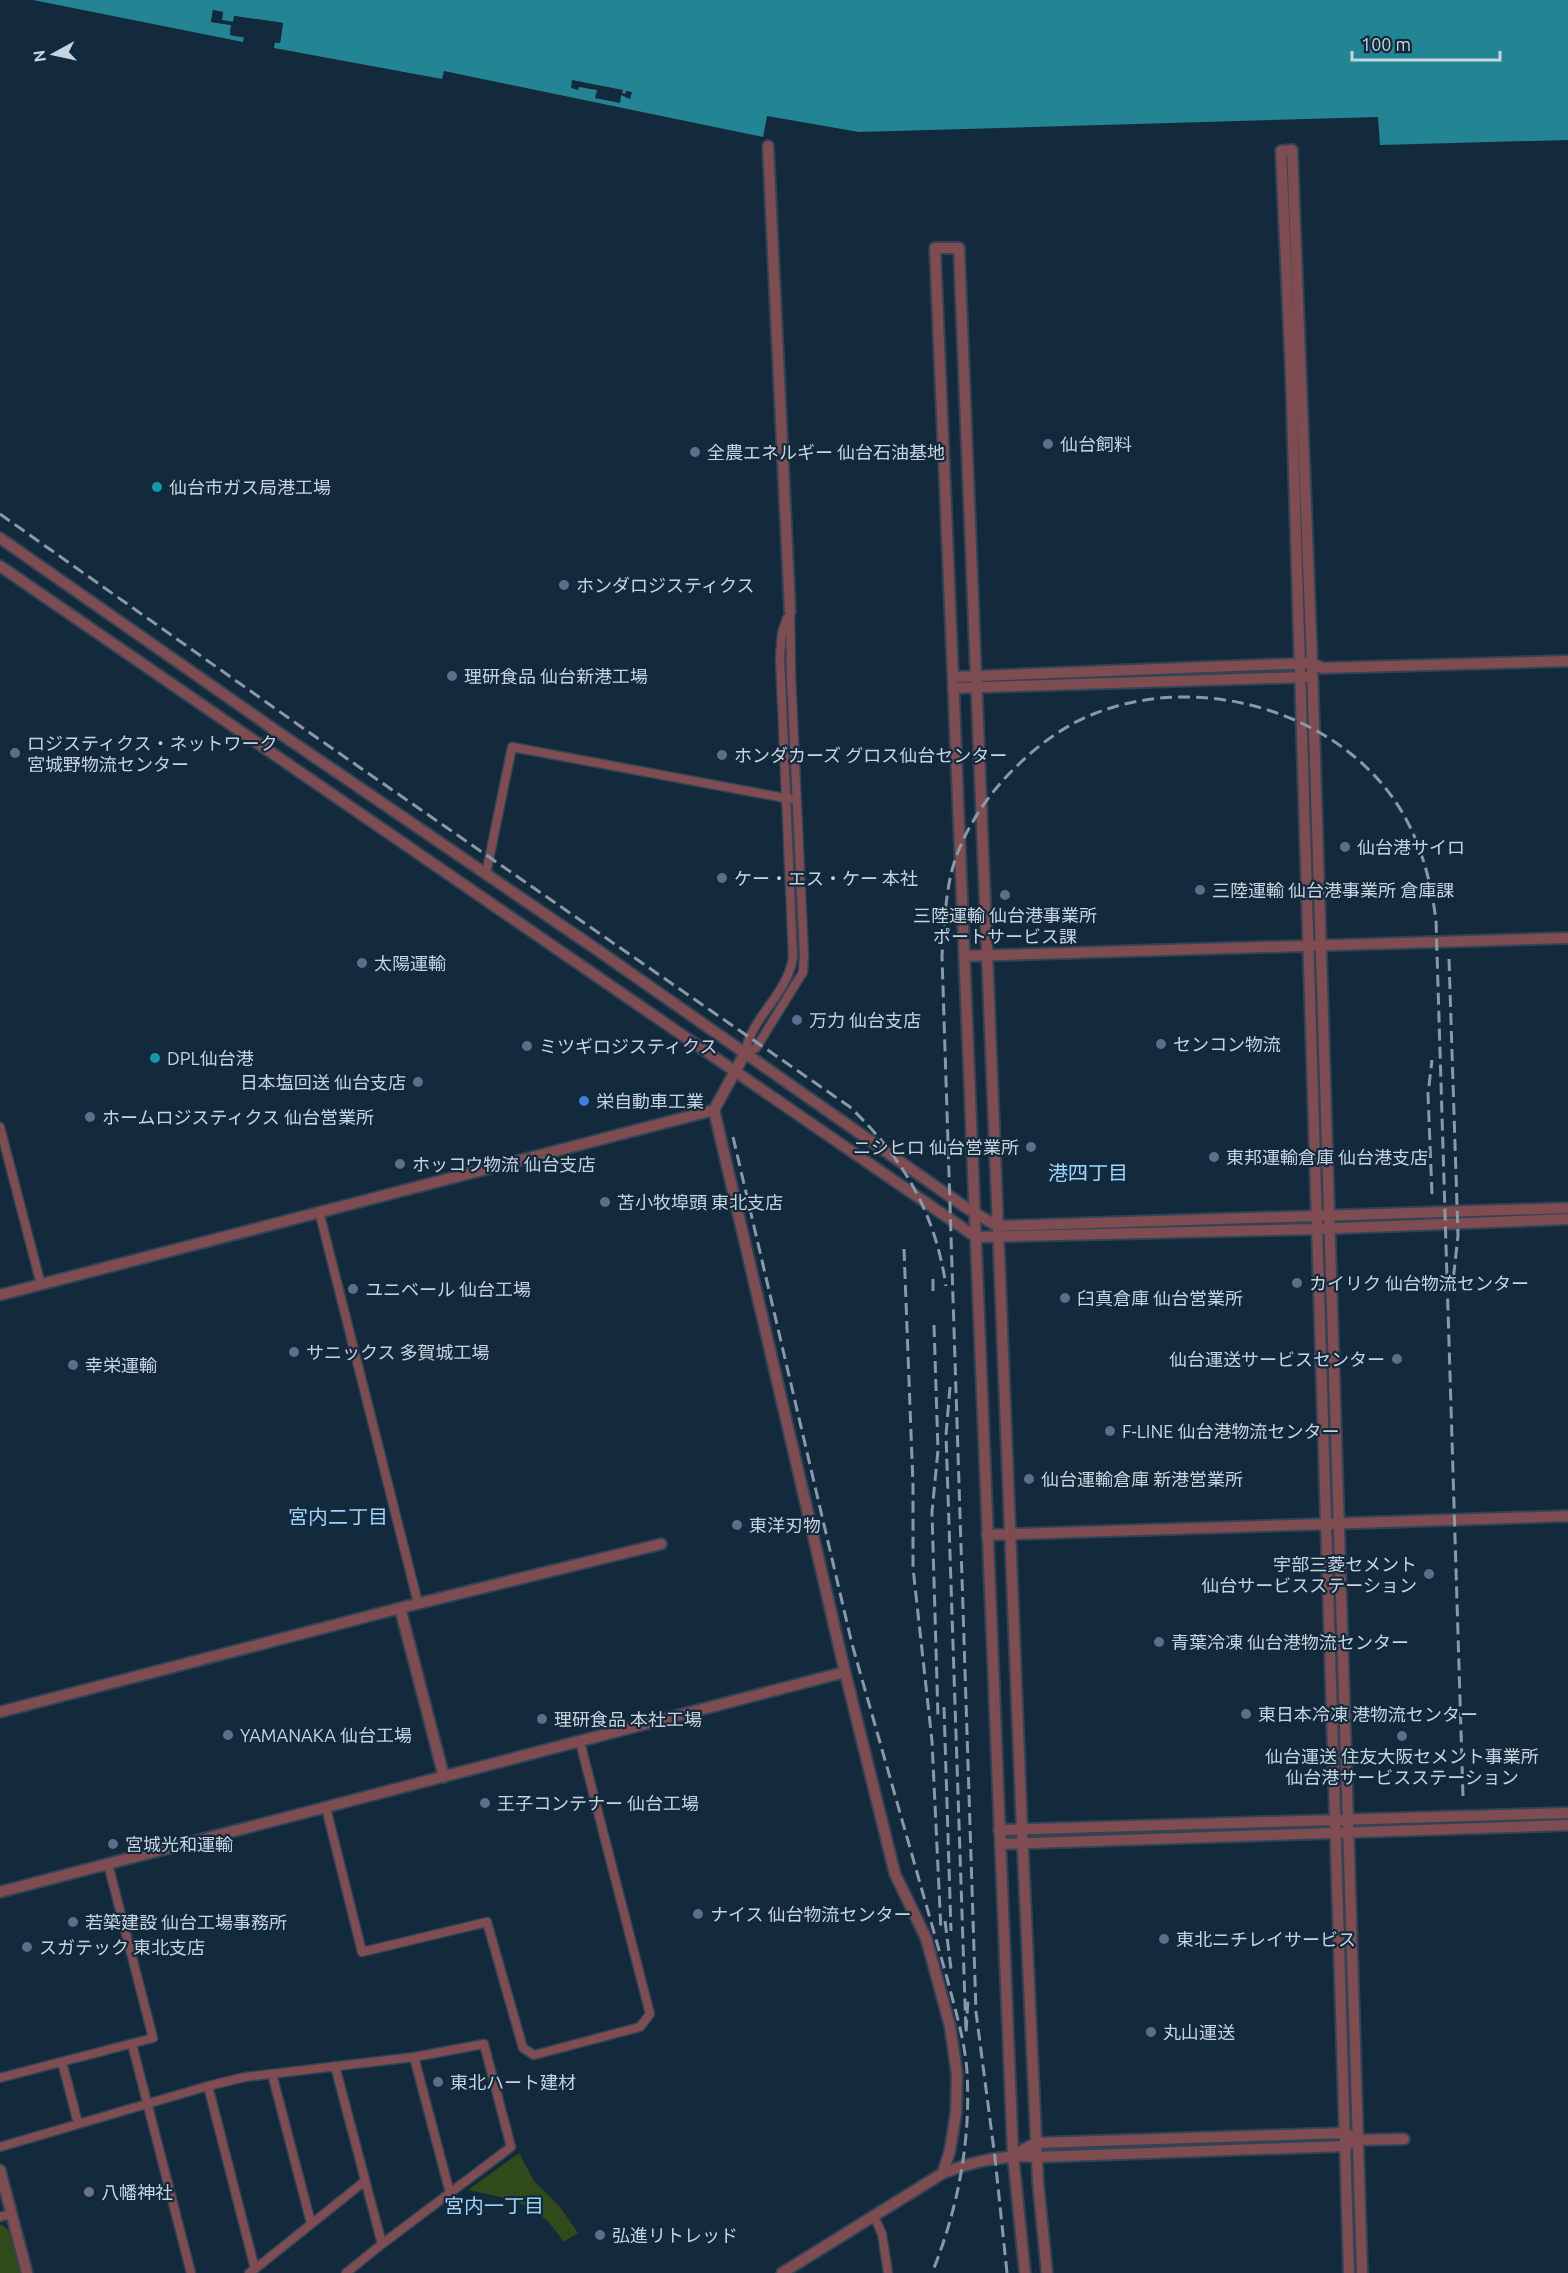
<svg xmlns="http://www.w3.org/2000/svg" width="1568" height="2273" font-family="Ubuntu,'Noto Sans JP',sans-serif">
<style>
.green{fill:#314a19}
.water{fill:#238493}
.pier{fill:#13293c}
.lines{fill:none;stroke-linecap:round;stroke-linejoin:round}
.minor-casing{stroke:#304456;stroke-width:11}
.tertiary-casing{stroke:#304456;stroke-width:14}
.minor{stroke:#7f4d51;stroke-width:8}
.tertiary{stroke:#7f4d51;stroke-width:10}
.rail{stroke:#8999a8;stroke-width:3;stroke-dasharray:12 6;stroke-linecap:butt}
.service-dot{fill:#5c6f8a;stroke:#13293c;stroke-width:2}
.culture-dot{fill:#0f9aa8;stroke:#13293c;stroke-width:2}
.shop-dot{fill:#3f7fe0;stroke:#13293c;stroke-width:2}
.worship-dot{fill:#6b7280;stroke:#13293c;stroke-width:2}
.labels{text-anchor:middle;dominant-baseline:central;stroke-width:4.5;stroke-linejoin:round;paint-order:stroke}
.poi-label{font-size:18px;fill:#c6d4e0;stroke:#13293c;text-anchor:start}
.neighbourhood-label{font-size:20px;fill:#9cd4fb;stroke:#13293c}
</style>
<rect width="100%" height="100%" fill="#13293c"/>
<path class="green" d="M519 2153 534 2181 560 2207 578 2233 563 2242C541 2203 508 2198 468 2190Z
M0 2224C16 2231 18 2257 22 2273H0Z"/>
<path class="water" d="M33 0H1568V140L1380 145 1378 117 859 132 767 116 763 137 444 71 442 79 274 48 275 42 280 43 283 23 234 16V22L221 20 223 12 213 10 211 22 231 25 230 35 244 37 243 42Z"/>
<path class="pier" d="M213 10 223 12 222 20 233 22 234 16 283 23 280 43 272 42 278 40 280 26 237 19 233 32 245 34 247 38 230 35 231 25 211 22Z
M572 80 623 90 622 93 625 94 626 91 632 92 630 99 621 95 620 103 595 98 597 90 579 87 578 90 571 88Z"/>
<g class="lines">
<defs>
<path id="minor" d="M264 746 275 730
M486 874 512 747 790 799
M745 1053 756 1048 803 972 804 956 791 676 790 611
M745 1053C751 1017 788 994 793 957L780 657 782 633 787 618
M0 1127 41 1285
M319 1211 418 1603
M326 1808 362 1952 487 1922 523 2048 534 2055 640 2027 650 2014 580 1742
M132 2044 191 2273
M62 2062 78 2123
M335 2066 382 2244 346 2273
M272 2074 311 2223
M0 2078 153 2038 108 1864
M208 2086 245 2077 414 2057
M0 2147 208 2086 255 2269 249 2273
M874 2216 882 2234 888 2273
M0 2217 11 2214
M382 2244 511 2147 484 2044 414 2057 450 2193
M255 2269 365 2181"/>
<path id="tertiary" d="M768 146 790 611
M0 538 275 730 599 951 965 1207 997 1226 1568 1208
M0 566 976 1237 1316 1229 1568 1219
M953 677 935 248H959L1022 1830 1038 2182 1047 2273
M953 688 1307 677
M964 956 1568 938
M714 1110 845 1672 895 1874 926 1938 950 2026 957 2074 956 2113 950 2150 943 2173
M0 1295 714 1110 745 1053
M987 1535 1568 1516
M400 1608 444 1777
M0 1712 400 1608 661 1544
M999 1830 1568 1813
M1000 1844 1568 1825
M0 1892 845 1672
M1013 2155 1036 2143 1344 2133 1350 2136
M0 2170 27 2273
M782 2273 943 2173C974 2161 1004 2154 1037 2157L1345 2146 1358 2140 1404 2139
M1025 2273 1013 2155 953 677 1312 663 1322 668 1568 661
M1349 2273 1291 374 1281 151 1292 150 1312 663 1362 2273"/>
</defs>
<use href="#minor" class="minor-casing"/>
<use href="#tertiary" class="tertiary-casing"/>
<use href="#minor" class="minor"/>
<use href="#tertiary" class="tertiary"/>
<path class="rail" d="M0 514 300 726 850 1107C903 1158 935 1212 946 1286
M1449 959 1458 1236 1453 1281
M733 1137 852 1644 947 1978C955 2009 965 2041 967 2072 971 2141 958 2209 932 2273
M1432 1194 1428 1094 1432 1060
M904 1249 913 1485V1568L932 1741 941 1931
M933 1279V1292
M934 1325 938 1450 932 1512 938 1717
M950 1387 946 1435 966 2033 968 1999
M944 1707 951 1931
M945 1921 951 1969
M1007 2273 995 2158 976 2012 942 956C944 928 945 898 952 870 963 830 989 792 1019 764 1035 748 1054 734 1074 723 1179 668 1328 703 1395 801 1419 836 1431 879 1436 921L1463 1796"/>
</g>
<g class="service-dot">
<circle cx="1048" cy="444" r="6"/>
<circle cx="695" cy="452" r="6"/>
<circle cx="564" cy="585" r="6"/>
<circle cx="452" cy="676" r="6"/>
<circle cx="15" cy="753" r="6"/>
<circle cx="722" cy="755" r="6"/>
<circle cx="1345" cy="847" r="6"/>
<circle cx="722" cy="878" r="6"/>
<circle cx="1200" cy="890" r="6"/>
<circle cx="1005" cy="895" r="6"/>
<circle cx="362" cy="963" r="6"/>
<circle cx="797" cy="1020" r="6"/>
<circle cx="1161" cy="1044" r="6"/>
<circle cx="527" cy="1046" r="6"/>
<circle cx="418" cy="1082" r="6"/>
<circle cx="90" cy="1117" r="6"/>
<circle cx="1031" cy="1147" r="6"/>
<circle cx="1214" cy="1157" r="6"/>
<circle cx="400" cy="1164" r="6"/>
<circle cx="605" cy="1202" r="6"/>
<circle cx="1297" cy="1283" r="6"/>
<circle cx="353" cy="1289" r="6"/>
<circle cx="1065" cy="1298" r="6"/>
<circle cx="294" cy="1352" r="6"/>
<circle cx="1397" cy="1359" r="6"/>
<circle cx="73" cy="1365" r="6"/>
<circle cx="1110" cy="1431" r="6"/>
<circle cx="1029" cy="1479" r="6"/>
<circle cx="737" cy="1525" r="6"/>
<circle cx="1429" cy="1574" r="6"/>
<circle cx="1159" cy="1642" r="6"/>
<circle cx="1246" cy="1714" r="6"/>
<circle cx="542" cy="1719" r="6"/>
<circle cx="228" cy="1735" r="6"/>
<circle cx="1402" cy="1736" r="6"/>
<circle cx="485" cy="1803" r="6"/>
<circle cx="113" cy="1844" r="6"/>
<circle cx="698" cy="1914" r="6"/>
<circle cx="73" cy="1922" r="6"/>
<circle cx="1164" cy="1939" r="6"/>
<circle cx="27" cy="1947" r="6"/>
<circle cx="1151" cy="2032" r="6"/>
<circle cx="438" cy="2082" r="6"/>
<circle cx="600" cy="2235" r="6"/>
</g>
<g class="culture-dot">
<circle cx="157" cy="487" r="6"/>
<circle cx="155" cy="1058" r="6"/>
</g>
<circle class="shop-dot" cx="584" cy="1101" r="6"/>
<circle class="worship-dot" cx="89" cy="2192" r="6"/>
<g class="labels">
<g class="poi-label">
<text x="1060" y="444">仙台飼料</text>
<text x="707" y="452">全農エネルギー 仙台石油基地</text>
<text x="169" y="487">仙台市ガス局港工場</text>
<text x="576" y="585">ホンダロジスティクス</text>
<text x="464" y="676">理研食品 仙台新港工場</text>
<text x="27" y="743">ロジスティクス・ネットワーク<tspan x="27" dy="21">宮城野物流センター</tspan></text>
<text x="734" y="755">ホンダカーズ グロス仙台センター</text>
<text x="1357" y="847">仙台港サイロ</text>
<text x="734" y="878">ケー・エス・ケー 本社</text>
<text x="1212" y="890">三陸運輸 仙台港事業所 倉庫課</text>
<text x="1005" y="915" text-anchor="middle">三陸運輸 仙台港事業所<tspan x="1005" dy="21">ポートサービス課</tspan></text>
<text x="374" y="963">太陽運輸</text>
<text x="809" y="1020">万力 仙台支店</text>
<text x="1173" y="1044">センコン物流</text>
<text x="539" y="1046">ミツギロジスティクス</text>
<text x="167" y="1058">DPL仙台港</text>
<text x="406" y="1082" text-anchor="end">日本塩回送 仙台支店</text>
<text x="596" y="1101">栄自動車工業</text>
<text x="102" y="1117">ホームロジスティクス 仙台営業所</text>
<text x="1019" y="1147" text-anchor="end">ニシヒロ 仙台営業所</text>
<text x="1226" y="1157">東邦運輸倉庫 仙台港支店</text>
<text x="412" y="1164">ホッコウ物流 仙台支店</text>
<text x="617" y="1202">苫小牧埠頭 東北支店</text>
<text x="1309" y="1283">カイリク 仙台物流センター</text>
<text x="365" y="1289">ユニベール 仙台工場</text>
<text x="1077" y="1298">臼真倉庫 仙台営業所</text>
<text x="306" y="1352">サニックス 多賀城工場</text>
<text x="1385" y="1359" text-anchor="end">仙台運送サービスセンター</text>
<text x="85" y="1365">幸栄運輸</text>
<text x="1122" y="1431">F-LINE 仙台港物流センター</text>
<text x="1041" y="1479">仙台運輸倉庫 新港営業所</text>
<text x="749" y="1525">東洋刃物</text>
<text x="1417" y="1564" text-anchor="end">宇部三菱セメント<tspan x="1417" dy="21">仙台サービスステーション</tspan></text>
<text x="1171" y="1642">青葉冷凍 仙台港物流センター</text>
<text x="1258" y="1714">東日本冷凍 港物流センター</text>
<text x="554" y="1719">理研食品 本社工場</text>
<text x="240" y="1735">YAMANAKA 仙台工場</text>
<text x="1402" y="1756" text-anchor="middle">仙台運送 住友大阪セメント事業所<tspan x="1402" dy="21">仙台港サービスステーション</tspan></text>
<text x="497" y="1803">王子コンテナー 仙台工場</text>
<text x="125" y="1844">宮城光和運輸</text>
<text x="710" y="1914">ナイス 仙台物流センター</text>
<text x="85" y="1922">若築建設 仙台工場事務所</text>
<text x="1176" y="1939">東北ニチレイサービス</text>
<text x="39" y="1947">スガテック 東北支店</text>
<text x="1163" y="2032">丸山運送</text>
<text x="450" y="2082">東北ハート建材</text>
<text x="101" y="2192">八幡神社</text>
<text x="612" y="2235">弘進リトレッド</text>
</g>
<g class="neighbourhood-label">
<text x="1088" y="1172">港四丁目</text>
<text x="338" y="1516">宮内二丁目</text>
<text x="494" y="2205">宮内一丁目</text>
</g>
</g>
<g transform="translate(54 54) rotate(262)" stroke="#13293c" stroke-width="4.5" paint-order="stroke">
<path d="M0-4.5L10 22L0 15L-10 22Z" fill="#c6d4e0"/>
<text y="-9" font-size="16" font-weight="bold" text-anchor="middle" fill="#c6d4e0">N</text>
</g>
<path d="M1352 51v9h148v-9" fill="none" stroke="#c6d4e0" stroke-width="3"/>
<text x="1361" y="51" font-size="18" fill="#c6d4e0" stroke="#13293c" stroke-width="4.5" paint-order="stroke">100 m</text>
</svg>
